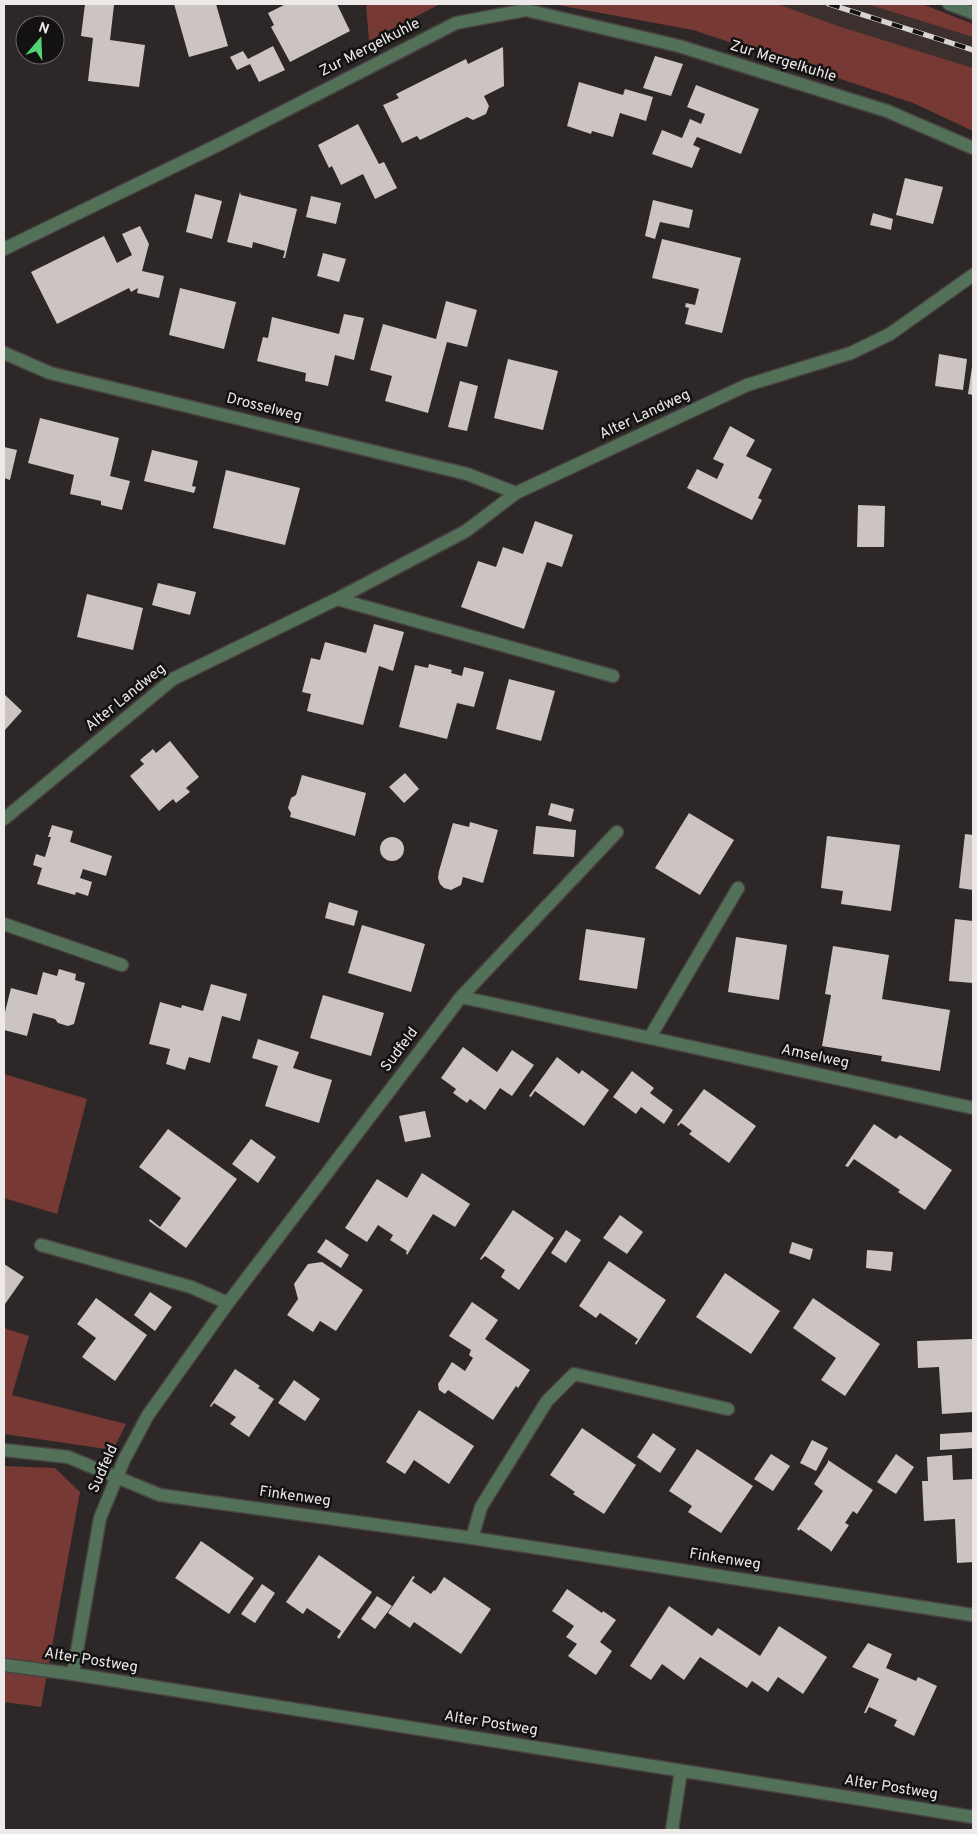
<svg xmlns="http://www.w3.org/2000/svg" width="977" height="1834" font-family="Overpass,sans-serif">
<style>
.built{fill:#3c302e}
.green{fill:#773934}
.building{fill:#ccc4c3}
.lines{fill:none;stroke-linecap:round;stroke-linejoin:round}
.minor-casing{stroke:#484242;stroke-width:15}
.minor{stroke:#537158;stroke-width:12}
.rail-casing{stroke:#d9d4d4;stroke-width:5.5}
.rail{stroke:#131111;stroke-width:4;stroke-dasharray:11;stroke-linecap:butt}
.labels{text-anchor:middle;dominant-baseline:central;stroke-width:5;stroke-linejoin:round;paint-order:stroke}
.street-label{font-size:15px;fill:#ede9e9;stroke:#131111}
</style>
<rect width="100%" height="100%" fill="#2d2727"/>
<path class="built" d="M778 4H867L973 37V68L838 26Z"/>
<path class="green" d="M366 4H440L369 41Z
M552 4H778L838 26 973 68V131L913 103 693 30Z
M867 4H922L973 24V37Z
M4 1074 87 1099 57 1214 4 1198Z
M4 1328 29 1336 12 1395 126 1424 113 1450 4 1434Z
M4 1466 55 1468 80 1492 41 1707 4 1702Z"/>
<path class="building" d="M85 4 114 5 110 40 145 45 139 87 88 81 93 38 81 36Z
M174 4H216L228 46 189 57Z
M286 4H337L350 31 290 62 271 27 274 25 268 13Z
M273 46 285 70 259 82 250 64 237 70 230 57 243 51 248 59Z
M503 47 504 86 484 96 489 106 486 114 473 120 467 117 420 140 417 136 402 143 383 105 399 98 396 94 466 59 468 64Z
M655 56 683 64 671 96 643 88Z
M579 82 623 95 625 89 653 97 646 121 620 113 613 137 592 131 591 134 567 126Z
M696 85 759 109 741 154 697 137 693 145 700 148 692 168 652 154 662 130 682 138 690 119 701 124 705 114 687 107Z
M358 124 379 164 384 162 397 188 375 199 363 174 341 185 332 166 329 168 318 145Z
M905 178 943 187 933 224 896 215Z
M240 192 241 195 297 209 285 258H283L285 251 253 242 252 248 227 242Z
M195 194 222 201 212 239 186 232Z
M311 196 341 203 336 224 306 217Z
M653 200 693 210 689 228 660 222 655 239 645 236Z
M873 213 893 219 891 230 870 225Z
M140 226 149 244 142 271 164 276 159 298 137 293 138 288 131 292 129 288 57 324 31 272 104 236 117 263 132 255 122 234Z
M662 239 741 258 722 333 685 324 689 308 685 307 686 303 695 305 699 289 652 278Z
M323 253 346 259 339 282 317 276Z
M180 288 236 302 224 349 169 335Z
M446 301 477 310 467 347 447 342 428 413 385 401 392 376 370 370 383 324 436 339Z
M344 314 364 318 354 360 335 355 328 386 305 381 306 373 257 361 263 337 268 338 272 317 339 334Z
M939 354 967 359 963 390 935 386Z
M508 359 558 371 543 430 494 418Z
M972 367H973V395L968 394Z
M460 381 478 386 467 431 448 427Z
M40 418 119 438 110 476 130 481 122 510 101 505V501L70 494 74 475 28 463Z
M730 426 755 440 746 456 772 469 758 498 762 500 752 520 687 488 697 469 717 479 724 464 713 459Z
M4 447 17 450 10 480 4 478Z
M152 450 198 461 192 486 196 487 194 493 144 481Z
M226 470 300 488 285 545 213 528Z
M858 505 885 506 884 547H857Z
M535 521 573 535 562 567 547 562 524 629 461 607 478 561 496 567 503 547 523 554Z
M158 583 196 592 190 615 152 605Z
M87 594 143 608 133 650 77 637Z
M374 624 404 632 393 671 379 666 363 725 307 711 311 694 302 692 311 658 320 660 325 642 366 653Z
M429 664 452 670 451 673 462 676 464 667 484 672 474 707 457 703 447 739 399 727 415 665 428 668Z
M509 679 555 691 541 741 496 729Z
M4 694 22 711 4 731Z
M170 741 199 777 186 788 190 792 176 803 173 799 159 811 130 776 144 764 140 760 153 749 156 753Z
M405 773 419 789 404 803 389 787Z
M302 775 366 793 355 836 290 817 291 813 288 808 291 798 296 795Z
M551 803 574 809 571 822 548 815Z
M689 813 734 840 700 895 655 868Z
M470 822 498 830 483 883 463 877 461 885 451 890 444 888 440 884 438 878 439 871 453 823 469 827Z
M52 825 73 831 70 842 112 856 106 876 83 869 80 878 92 882 88 896 76 892 75 895 37 884 42 868 33 865 36 854 45 857 51 837H48Z
M536 826 576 830 574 857 533 854Z
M965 834 973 835V890L959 888Z
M827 836 900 845 891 911 841 904 843 891 821 888Z
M380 849a12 12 0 1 1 24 0a12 12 0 1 1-24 0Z
M329 902 358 911 354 926 325 918Z
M955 919 973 921V983L949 981Z
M362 925 425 944 411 992 348 973Z
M586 929 645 938 637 989 579 980Z
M736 937 787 945 779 1000 728 992Z
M833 946 889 955 882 999 950 1010 940 1071 881 1061 882 1056 822 1046 831 995 825 994Z
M59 969 76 974 75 980 85 983 74 1024 68 1026 58 1023 55 1019 33 1013 27 1036 4 1030V1016L11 988 37 995 43 972 57 976Z
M211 984 247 994 240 1021 222 1016 210 1063 189 1057 185 1070 166 1064 170 1049 149 1044 160 1002 181 1008 182 1005 203 1011Z
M323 995 384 1013 371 1056 310 1038Z
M258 1039 299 1052 293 1068 332 1080 319 1123 265 1106 278 1066 252 1058Z
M463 1047 497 1072 512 1050 534 1065 512 1096 500 1088 485 1110 470 1099 467 1103 453 1093 456 1089 441 1078Z
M557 1057 579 1074 582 1070 609 1090 584 1126 535 1091 531 1097 529 1096Z
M632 1071 654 1088 650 1093 673 1110 664 1124 641 1107 636 1114 613 1097Z
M704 1089 756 1126 729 1163 689 1134 692 1131 681 1123 678 1126 677 1125Z
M425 1111 431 1137 405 1142 399 1116Z
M874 1124 896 1139 900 1135 952 1170 925 1210 898 1192 900 1190 854 1159 848 1167 845 1166Z
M168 1129 237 1179 186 1248 149 1221 150 1219 160 1227 181 1198 139 1167Z
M251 1139 276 1157 258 1183 232 1164Z
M422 1173 470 1204 455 1227 433 1214 407 1255 406 1253 407 1251 390 1240 393 1235 378 1225 367 1242 345 1228 377 1179 407 1198Z
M513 1210 554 1238 519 1290 501 1277 505 1270 485 1256 481 1260 480 1259Z
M620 1215 643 1232 627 1254 603 1238Z
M566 1230 581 1240 566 1263 551 1253Z
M326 1239 349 1255 341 1268 317 1252Z
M792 1242 813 1249 810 1260 789 1253Z
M867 1250 893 1252 891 1271 866 1268Z
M609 1261 666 1300 636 1345 635 1343 638 1339 600 1313 596 1318 579 1306Z
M322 1262 363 1290 336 1331 320 1321 313 1332 287 1315 298 1299 294 1284 308 1264Z
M4 1264 24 1277 5 1304 4 1303Z
M725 1273 780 1311 751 1354 696 1317Z
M150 1292 172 1307 155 1331 134 1315Z
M96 1298 147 1335 115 1381 82 1357 96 1338 77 1324Z
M813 1298 880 1344 845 1396 821 1380 836 1358 793 1328Z
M472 1302 498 1320 485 1339 530 1370 518 1388 516 1386 493 1420 448 1390 445 1394 439 1390 438 1384 452 1362 465 1371 473 1358 469 1355 471 1350 449 1336Z
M973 1339V1412L942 1414 939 1367 918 1368 917 1341Z
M235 1369 260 1386 258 1388 274 1399 249 1437 230 1424 236 1417 214 1403 211 1407 210 1406Z
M294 1380 320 1399 305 1421 278 1403Z
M419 1410 474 1446 449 1484 414 1460 405 1474 386 1462Z
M582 1428 636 1465 604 1514 573 1494 575 1492 550 1475Z
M973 1432V1448L940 1450V1434Z
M653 1433 676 1449 660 1473 637 1457Z
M812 1440 828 1448 816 1471 800 1463Z
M697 1449 753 1486 721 1533 688 1512 692 1506 669 1491Z
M771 1454 790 1466 773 1491 754 1479Z
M896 1454 914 1467 896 1494 877 1482Z
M952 1455 953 1480 973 1479V1562L957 1563 955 1519 924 1521 922 1481H928L927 1457Z
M828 1460 873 1490 857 1514 853 1511 845 1523 849 1525 831 1552 830 1550 800 1529 799 1531 797 1529 823 1491 814 1484 828 1462Z
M201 1541 254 1578 229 1614 175 1578Z
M319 1555 372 1592 339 1639 337 1637 341 1631 307 1608 303 1614 286 1602Z
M413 1576 415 1577 412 1581 431 1594 434 1590 435 1591 444 1577 491 1609 461 1654 414 1622 410 1628 388 1613Z
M262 1584 275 1593 255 1623 241 1614Z
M567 1589 602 1613 603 1611 616 1620 600 1642 612 1651 596 1675 568 1656 577 1644 566 1637 574 1626 552 1611Z
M377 1596 392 1606 375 1629 361 1619Z
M669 1606 712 1636 718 1628 760 1656 779 1626 827 1657 803 1694 778 1677 768 1692 752 1681 747 1688 700 1657 684 1680 662 1664 651 1680 630 1666Z
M868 1643 892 1654 886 1668 916 1681 918 1677 937 1686 914 1736 894 1726 897 1720 869 1707 866 1713H864L879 1679 852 1667Z"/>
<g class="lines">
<defs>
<path id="minor" d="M949 4 973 13
M4 249 222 143 456 23 526 10 679 46 887 111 973 148
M4 353 50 373 467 474 516 493
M337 599 613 676
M4 819 173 679 337 599 466 531 516 493 747 385 851 353 890 334 973 275
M4 924 122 965
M461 997 973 1108
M650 1037 738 888
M41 1245 191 1287 228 1303
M4 1450 68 1457 160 1495 472 1538 973 1615
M472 1538 481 1507 547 1401 574 1374 728 1409
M4 1665 73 1674 973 1817
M73 1674 100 1518 124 1460 148 1415 228 1303 461 997 617 832
M672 1830 681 1771"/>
</defs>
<use href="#minor" class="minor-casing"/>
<use href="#minor" class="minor"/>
<defs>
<path id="rail" d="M829 4 973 50"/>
</defs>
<use href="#rail" class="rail-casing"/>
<use href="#rail" class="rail"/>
</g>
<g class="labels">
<g class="street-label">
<text transform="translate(370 48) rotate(-27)">Zur Mergelkuhle</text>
<text transform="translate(783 62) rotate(17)">Zur Mergelkuhle</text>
<text transform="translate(264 408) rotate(14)">Drosselweg</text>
<text transform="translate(645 415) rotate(-25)">Alter Landweg</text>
<text transform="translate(126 698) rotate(-39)">Alter Landweg</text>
<text transform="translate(400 1050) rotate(-53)">Sudfeld</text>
<text transform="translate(815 1057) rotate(12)">Amselweg</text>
<text transform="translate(104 1469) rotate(-66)">Sudfeld</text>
<text transform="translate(295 1497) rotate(8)">Finkenweg</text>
<text transform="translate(725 1560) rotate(9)">Finkenweg</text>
<text transform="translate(91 1661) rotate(9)">Alter Postweg</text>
<text transform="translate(491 1724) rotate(9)">Alter Postweg</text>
<text transform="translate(891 1788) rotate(9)">Alter Postweg</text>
</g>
</g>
<rect width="977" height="1834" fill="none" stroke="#ede9e9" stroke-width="10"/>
<g transform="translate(40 40) rotate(19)"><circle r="24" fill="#131111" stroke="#6a6767"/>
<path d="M0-4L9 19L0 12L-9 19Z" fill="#51d674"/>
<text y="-8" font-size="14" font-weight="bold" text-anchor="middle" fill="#ede9e9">N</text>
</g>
</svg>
